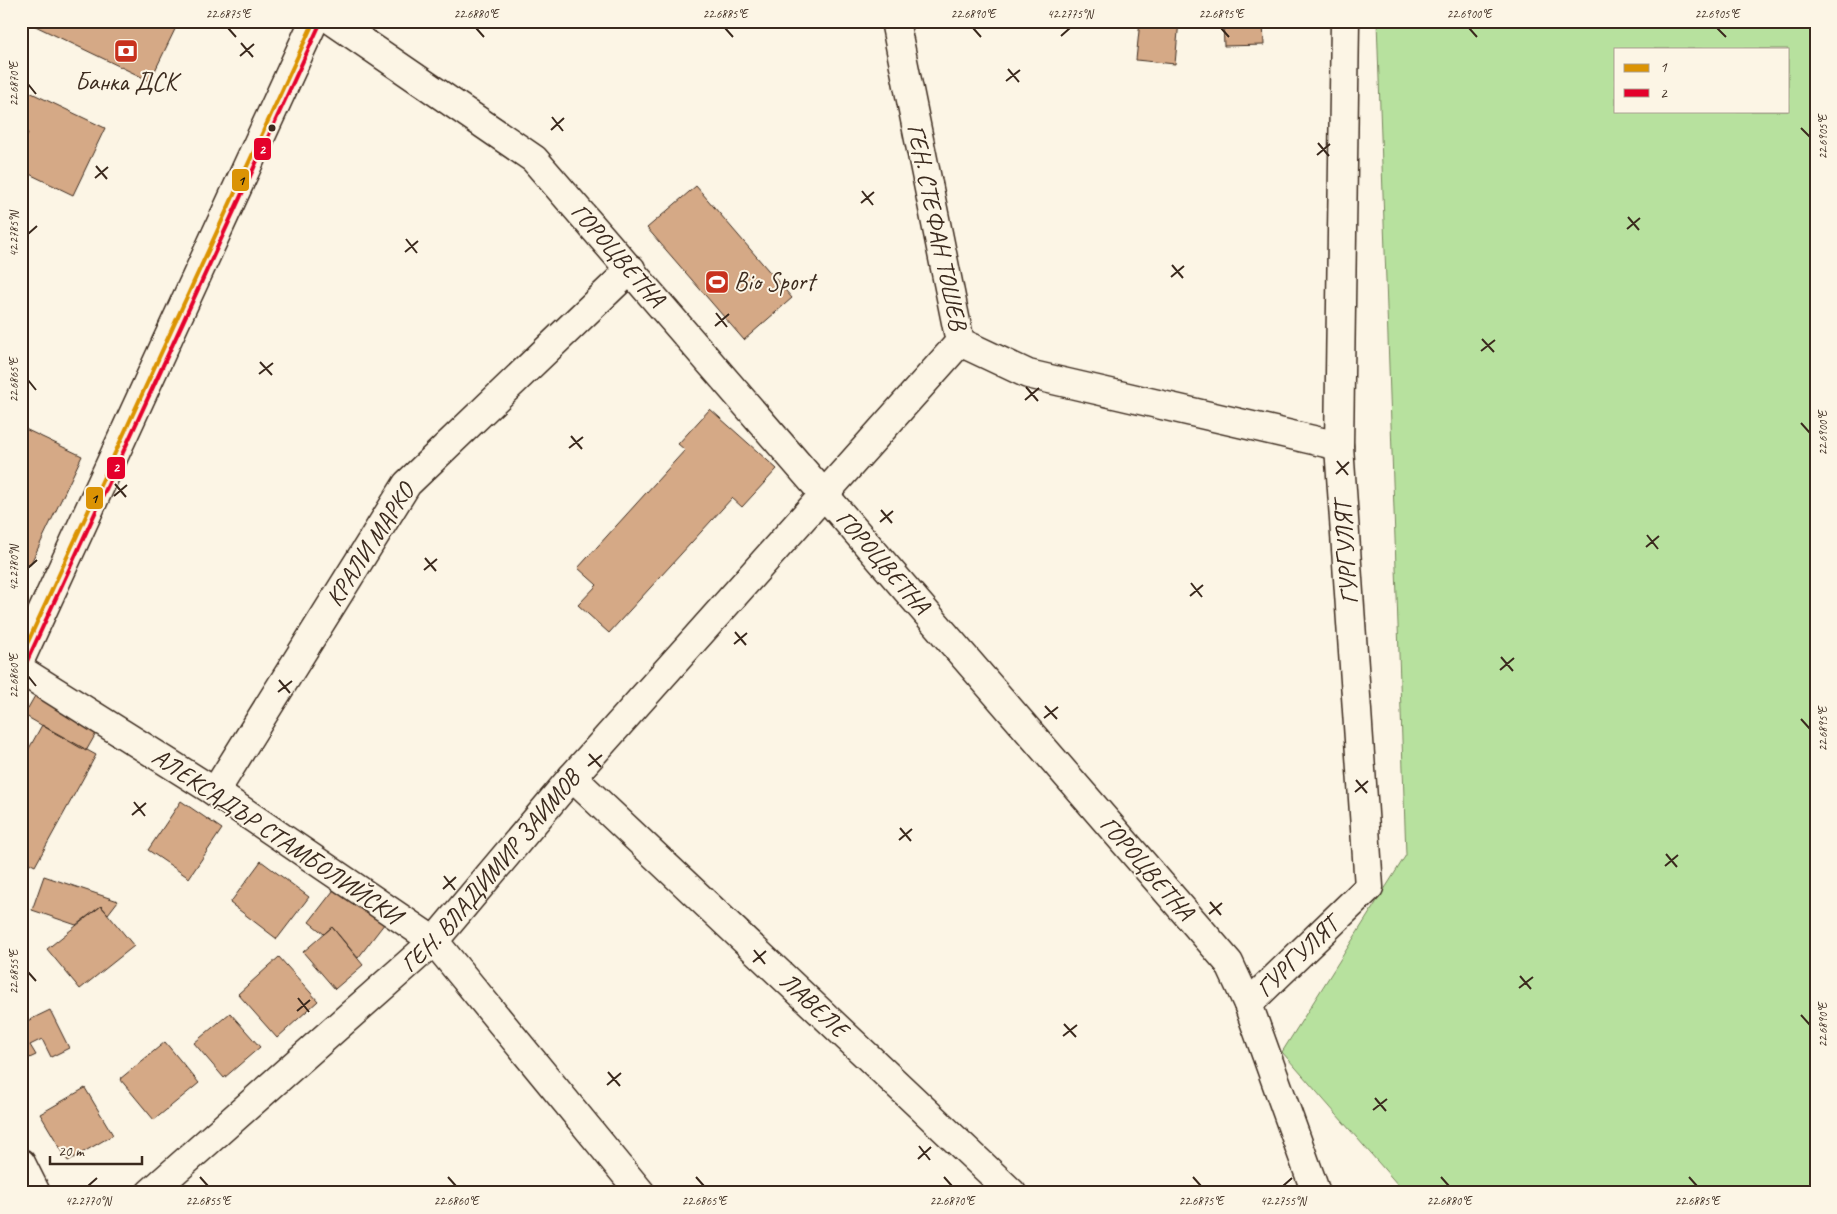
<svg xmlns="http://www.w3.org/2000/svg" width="1837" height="1214" font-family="Caveat,sans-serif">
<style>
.green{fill:#b7e19e;stroke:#79865e;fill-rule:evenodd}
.building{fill:#d5a986;stroke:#3b2a1e}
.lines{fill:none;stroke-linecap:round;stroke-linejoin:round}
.street-casing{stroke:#3b2a1e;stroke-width:31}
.secondary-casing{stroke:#3b2a1e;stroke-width:31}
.street{stroke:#fcf5e5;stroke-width:28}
.secondary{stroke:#fcf5e5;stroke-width:28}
.bus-1-casing{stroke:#fcf5e5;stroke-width:8}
.bus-2-casing{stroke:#fcf5e5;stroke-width:8}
.bus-1{stroke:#db9304;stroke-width:4}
.bus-2{stroke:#e4002b;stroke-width:4}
.ticks{fill:none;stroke:#3b2a1e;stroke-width:2}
.bus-dot{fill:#3b2a1e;stroke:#fcf5e5;stroke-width:2}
.labels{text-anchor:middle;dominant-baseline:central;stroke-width:4;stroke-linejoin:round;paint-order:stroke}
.poi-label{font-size:25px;fill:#3b2a1e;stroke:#fcf5e5}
.street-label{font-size:25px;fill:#3b2a1e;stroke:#fcf5e5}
.line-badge{stroke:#fcf5e5;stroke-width:2}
.badge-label{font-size:14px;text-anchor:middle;font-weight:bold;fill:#fff}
.pale-badge-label{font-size:14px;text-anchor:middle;font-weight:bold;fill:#111}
.neatline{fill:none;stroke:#3b2a1e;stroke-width:2}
.ticks-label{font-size:12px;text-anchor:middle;fill:#3b2a1e}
</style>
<rect width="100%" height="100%" fill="#fcf5e5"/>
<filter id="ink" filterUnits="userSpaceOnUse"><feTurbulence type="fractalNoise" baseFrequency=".02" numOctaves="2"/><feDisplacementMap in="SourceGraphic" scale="10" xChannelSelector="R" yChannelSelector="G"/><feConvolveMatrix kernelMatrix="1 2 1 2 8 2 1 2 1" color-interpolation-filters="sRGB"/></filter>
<g filter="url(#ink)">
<path class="green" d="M1377 21H1816V1193H1405L1282 1052 1406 855ZM1616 49H1788V111H1616Z"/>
<path class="building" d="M25 21H179L150 81Z
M1140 21H1179L1175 64 1136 60Z
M1223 21H1263L1264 45 1224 46Z
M21 88 105 128 73 195 21 170V147L28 133 21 129Z
M696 186 792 298 744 340 647 228Z
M710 409 777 469 742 507 732 498 609 633 578 605 597 585 578 568 685 450 678 444Z
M21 427 82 456 30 565 21 561Z
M40 687 102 723 86 751 24 715Z
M42 725 96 755 35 866 21 859V763Z
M181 801 222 829 189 878 148 850Z
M261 861 309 897 277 939 230 903Z
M44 876 118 901 108 914 101 906 76 925 32 910Z
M340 882 388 919 358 958 332 927 324 934 309 922Z
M101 906 134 946 80 989 47 949Z
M332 927 363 965 335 989 303 952Z
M279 957 318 1001 277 1038 238 994Z
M50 1010 69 1048 51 1057 42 1039 30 1045 36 1055 21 1062V1024Z
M230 1013 260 1047 224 1078 194 1043Z
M165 1042 199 1083 154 1120 120 1079Z
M85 1088 113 1135 68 1161 40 1114Z"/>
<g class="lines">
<defs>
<g id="street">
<path d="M333 21 534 159 1229 963 1248 1004 1316 1193"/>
<path d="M895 21 960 342 1028 374 1339 446"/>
<path d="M21 670 215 792 434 941 641 1193"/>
<path d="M572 777 1012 1193"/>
<path d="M215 792 407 484 631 269"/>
<path d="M1248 1004 1369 887 1339 446 1345 21"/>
<path d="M21 1163 36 1193"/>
<path id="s1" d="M150 1193 434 941 572 777 960 342"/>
</g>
<path id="secondary" d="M21 658 314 21"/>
</defs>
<use href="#street" class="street-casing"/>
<use href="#secondary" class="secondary-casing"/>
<use href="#street" class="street"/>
<use href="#secondary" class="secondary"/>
<defs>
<path id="bus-1" d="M21 657 314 21"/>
<path id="bus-2" d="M27 661 320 24"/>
</defs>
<use href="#bus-1" class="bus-1-casing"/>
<use href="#bus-2" class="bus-2-casing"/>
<use href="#bus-1" class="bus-1"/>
<use href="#bus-2" class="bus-2"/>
</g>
</g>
<path class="ticks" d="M228 28 236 37M476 28 484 37M725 28 733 37M973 28 981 37M1221 28 1229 37M1469 28 1477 37M1717 28 1726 37M1061 36 1070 28M241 43 253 57M240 56 254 44M1008 69 1019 82M1006 81 1020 70M28 84 36 94M552 117 563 131M1801 128 1810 137M551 130 564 118M1318 143 1329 156M1317 155 1330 144M96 166 107 179M95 178 108 167M862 191 873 205M861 203 874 192M1628 217 1639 230M1627 229 1640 218M28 234 37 226M406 239 417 253M405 252 418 241M1172 265 1183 278M1171 277 1184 266M716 313 727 327M715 326 729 314M1482 339 1494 352M1481 351 1495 340M260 362 272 375M259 374 273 363M28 380 36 390M1026 387 1038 401M1025 400 1039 388M1801 423 1810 433M571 436 582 449M569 448 583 437M1337 461 1348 475M1336 474 1349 462M115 484 126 497M114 496 127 485M881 510 892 523M880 522 893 511M1647 535 1658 549M1646 547 1659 536M425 558 436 571M28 568 37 560M424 570 437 559M1191 583 1202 597M1190 596 1203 585M735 632 746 645M734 644 747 633M1501 657 1513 671M1500 670 1514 658M28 676 36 686M279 680 290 693M278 692 292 681M1045 706 1057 719M1044 718 1058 707M1801 719 1810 729M589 754 601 767M588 766 602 755M1356 780 1367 793M1355 792 1368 781M134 802 145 816M132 815 146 803M900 828 911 841M899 840 912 829M1666 854 1677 867M1665 866 1678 855M444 876 455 890M443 889 456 877M1210 902 1221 915M1209 914 1222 903M754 950 765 964M753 962 766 951M28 972 36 981M1520 976 1531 989M1519 988 1533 977M298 998 309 1012M297 1011 310 1000M1801 1015 1810 1025M1064 1024 1076 1037M1063 1036 1077 1025M608 1072 620 1086M607 1085 621 1073M1375 1098 1386 1111M1373 1110 1387 1099M919 1146 930 1160M918 1159 931 1147M200 1177 208 1186M448 1177 456 1186M696 1177 704 1186M944 1177 952 1186M1193 1177 1201 1186M1441 1177 1449 1186M1689 1177 1697 1186M88 1186 97 1178M1283 1186 1292 1178"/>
<defs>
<symbol id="bank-square" viewBox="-11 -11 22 22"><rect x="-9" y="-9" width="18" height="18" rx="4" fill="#c8321e" stroke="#fcf5e5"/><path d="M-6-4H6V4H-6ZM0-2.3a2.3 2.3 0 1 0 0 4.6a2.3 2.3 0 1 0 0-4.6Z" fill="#fff"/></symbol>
<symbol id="stadium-square" viewBox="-11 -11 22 22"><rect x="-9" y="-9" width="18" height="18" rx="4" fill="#c8321e" stroke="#fcf5e5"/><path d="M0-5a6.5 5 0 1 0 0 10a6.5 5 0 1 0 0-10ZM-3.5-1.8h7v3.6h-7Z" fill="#fff"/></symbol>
</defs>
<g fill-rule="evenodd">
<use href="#bank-square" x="112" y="37" width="28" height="28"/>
<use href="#stadium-square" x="703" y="268" width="28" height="28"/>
</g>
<circle class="bus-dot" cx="272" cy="128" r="4.5"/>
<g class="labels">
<g class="poi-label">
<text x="126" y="82">Банка ДСК</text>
<text x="734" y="282" text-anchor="start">Bio Sport</text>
</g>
<g class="street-label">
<text transform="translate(937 227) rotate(78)">ГЕН. СТЕФАН ТОШЕВ</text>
<text transform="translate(618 255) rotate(49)">ГОРОЦВЕТНА</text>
<text transform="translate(370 545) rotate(-57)">КРАЛИ МАРКО</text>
<text transform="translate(1346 553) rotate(-94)">ГУРГУЛЯТ</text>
<text transform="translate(883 562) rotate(49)">ГОРОЦВЕТНА</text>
<text transform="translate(277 836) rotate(34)">АЛЕКСАДЪР СТАМБОЛИЙСКИ</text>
<text transform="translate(1147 868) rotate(49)">ГОРОЦВЕТНА</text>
<text stroke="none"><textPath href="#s1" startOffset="469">ГЕН. ВЛАДИМИР ЗАИМОВ</textPath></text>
<text transform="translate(1297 957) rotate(-44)">ГУРГУЛЯТ</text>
<text transform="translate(814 1005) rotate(43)">ЛАВЕЛЕ</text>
</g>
</g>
<g class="line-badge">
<rect x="253" y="137" width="19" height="24" rx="5" fill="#e4002b"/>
<rect x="231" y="168" width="19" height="24" rx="5" fill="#db9304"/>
<rect x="106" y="456" width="20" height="24" rx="5" fill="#e4002b"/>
<rect x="85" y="486" width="19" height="24" rx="5" fill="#db9304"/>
</g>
<g class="badge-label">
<text x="262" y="154">2</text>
<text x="116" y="472">2</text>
</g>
<g class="pale-badge-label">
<text x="241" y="185">1</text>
<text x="94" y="503">1</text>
</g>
<rect width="1837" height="1214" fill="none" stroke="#fcf5e5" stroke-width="55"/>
<rect x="1614" y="48" width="175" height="65" fill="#fcf5e5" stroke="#afa495"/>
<rect x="1624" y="64" width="25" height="8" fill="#db9304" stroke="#afa495"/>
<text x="1660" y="72" font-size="15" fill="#3b2a1e">1</text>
<rect x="1624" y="89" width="25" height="8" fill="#e4002b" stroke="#afa495"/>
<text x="1660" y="98" font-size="15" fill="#3b2a1e">2</text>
<path d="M50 1156v8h92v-8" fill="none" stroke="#3b2a1e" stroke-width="2.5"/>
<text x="58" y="1156" font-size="15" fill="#3b2a1e" stroke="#fcf5e5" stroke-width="4" paint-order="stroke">20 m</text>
<rect x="28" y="28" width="1782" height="1158" class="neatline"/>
<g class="ticks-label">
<text x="228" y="18">22.6875°E</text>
<text x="476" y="18">22.6880°E</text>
<text x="725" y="18">22.6885°E</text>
<text x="973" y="18">22.6890°E</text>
<text x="1070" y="18">42.2775°N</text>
<text x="1221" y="18">22.6895°E</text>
<text x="1469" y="18">22.6900°E</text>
<text x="1717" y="18">22.6905°E</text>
<text transform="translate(14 84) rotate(-90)" y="4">22.6870°E</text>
<text transform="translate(1823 137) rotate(-90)" y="4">22.6905°E</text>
<text transform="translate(14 234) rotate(-90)" y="4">42.2785°N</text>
<text transform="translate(14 380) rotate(-90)" y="4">22.6865°E</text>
<text transform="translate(1823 433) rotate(-90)" y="4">22.6900°E</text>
<text transform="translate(14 568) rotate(-90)" y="4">42.2780°N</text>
<text transform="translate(14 676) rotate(-90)" y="4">22.6860°E</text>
<text transform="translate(1823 729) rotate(-90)" y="4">22.6895°E</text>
<text transform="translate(14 972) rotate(-90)" y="4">22.6855°E</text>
<text transform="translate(1823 1025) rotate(-90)" y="4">22.6890°E</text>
<text x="88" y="1205">42.2770°N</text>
<text x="208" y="1205">22.6855°E</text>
<text x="456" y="1205">22.6860°E</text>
<text x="704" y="1205">22.6865°E</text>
<text x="952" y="1205">22.6870°E</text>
<text x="1201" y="1205">22.6875°E</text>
<text x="1283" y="1205">42.2755°N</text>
<text x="1449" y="1205">22.6880°E</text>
<text x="1697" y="1205">22.6885°E</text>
</g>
</svg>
